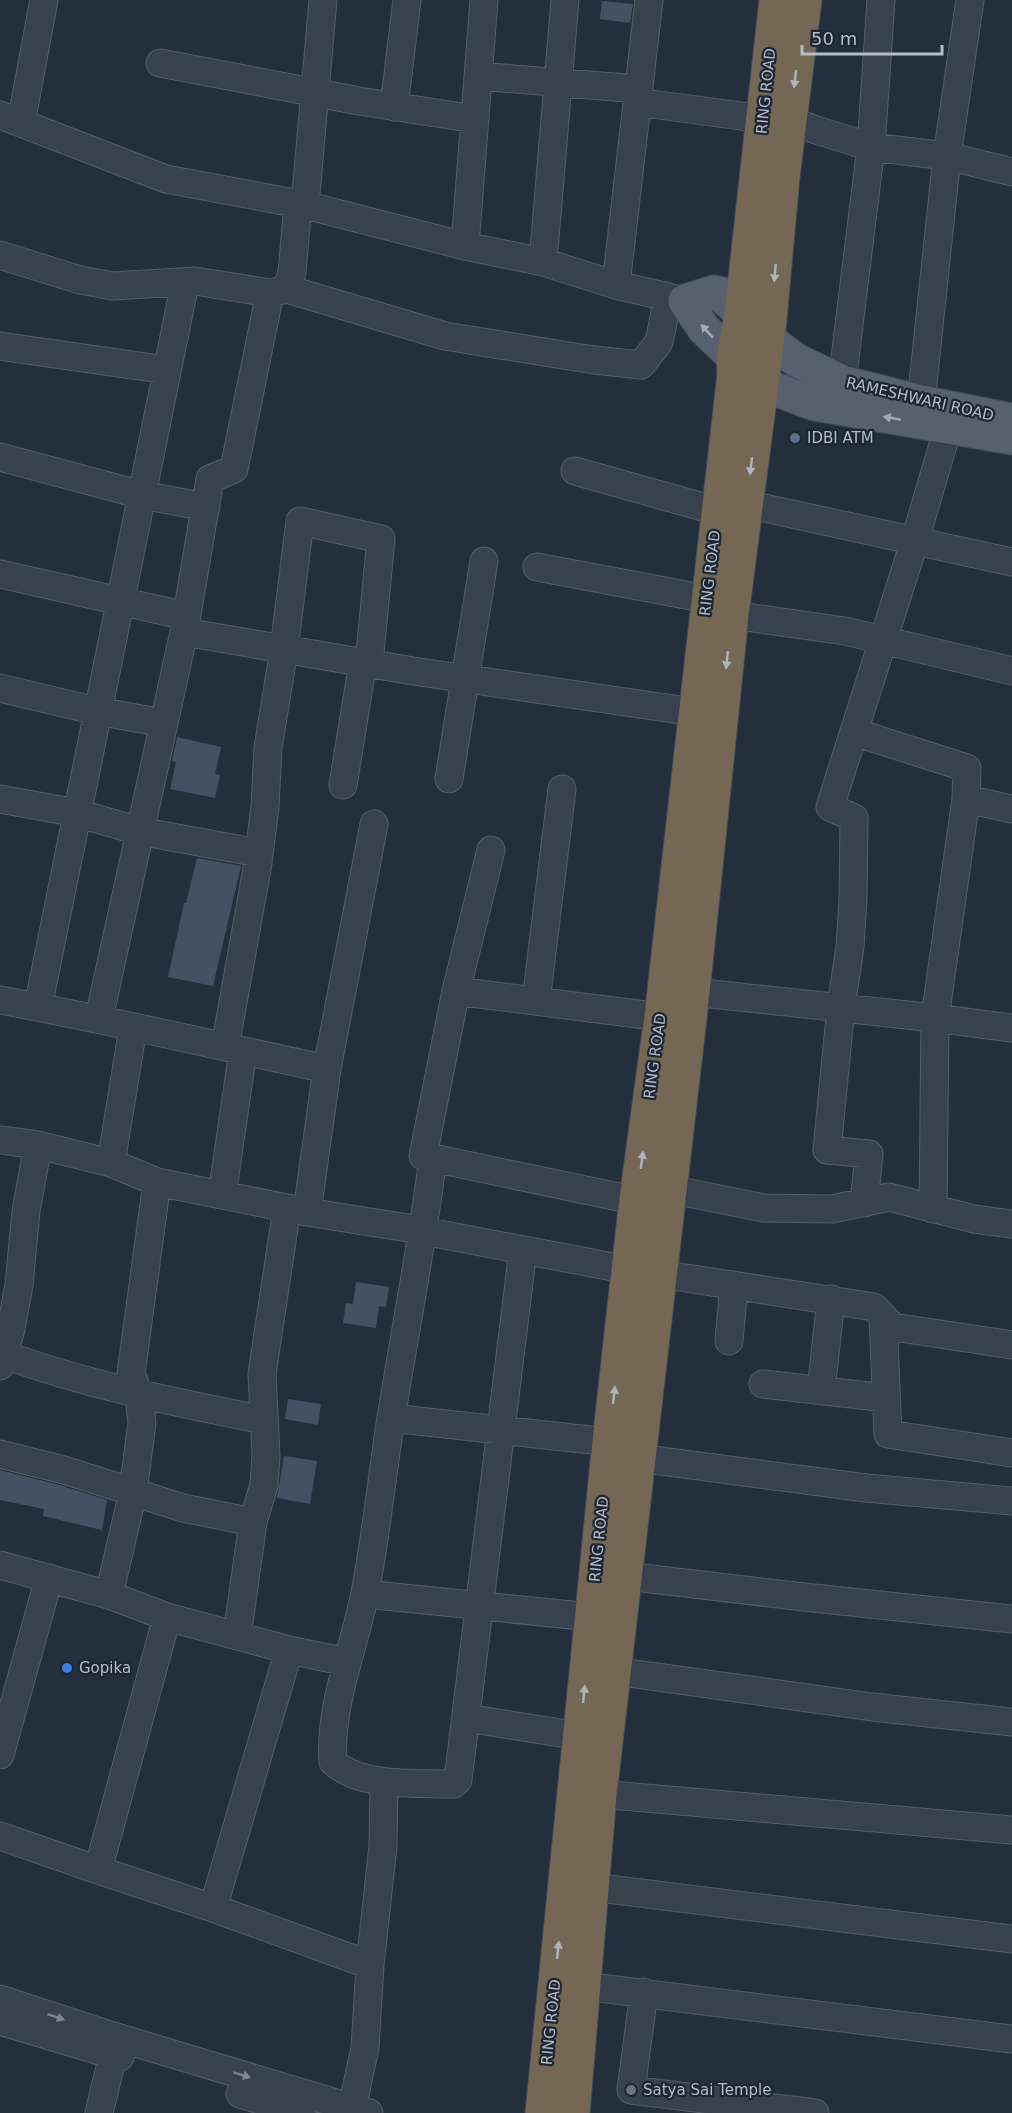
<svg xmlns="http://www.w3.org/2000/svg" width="1012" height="2113" font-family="'DejaVu Sans',sans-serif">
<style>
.building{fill:#455162}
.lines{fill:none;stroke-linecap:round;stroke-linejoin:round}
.minor-casing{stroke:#565f6c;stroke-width:29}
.major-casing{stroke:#414a57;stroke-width:35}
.highway-casing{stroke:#434c59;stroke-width:35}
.minor{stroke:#38414e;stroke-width:27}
.major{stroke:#56606e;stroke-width:33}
.highway{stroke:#746855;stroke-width:33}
.oneway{fill:#aeb4bd}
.oneway2{fill:#a1aab7}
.oneway3{fill:#7c8592}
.service-dot{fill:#5c6f8a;stroke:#1d2633;stroke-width:2}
.shop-dot{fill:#3f7fe0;stroke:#1d2633;stroke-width:2}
.worship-dot{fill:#6b7280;stroke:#1d2633;stroke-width:2}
.labels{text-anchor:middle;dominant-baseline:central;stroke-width:4.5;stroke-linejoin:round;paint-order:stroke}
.street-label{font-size:15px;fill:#b4bcc9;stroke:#1d2633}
.poi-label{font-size:15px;fill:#b4bcc9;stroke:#1d2633;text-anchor:start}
</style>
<rect width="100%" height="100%" fill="#242f3e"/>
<path class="building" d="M602 1 633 4 630 23 600 19Z
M177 737 221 747 215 774 220 775 215 798 170 789 176 762 172 761Z
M197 858 241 866 213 986 168 977 184 903H186Z
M356 1282 389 1287 386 1307 379 1306 376 1328 343 1323 346 1303 353 1304Z
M288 1399 321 1404 318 1425 285 1419Z
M284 1456 317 1461 310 1504 277 1498Z
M0 1470 60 1485 107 1500 102 1530 43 1516 44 1509 0 1500Z"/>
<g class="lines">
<defs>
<path id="minor" d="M881 0 871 147 947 156 1012 172
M160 63 359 101 475 119
M478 76 639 89
M637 102 763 119
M394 107 407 0
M0 115 166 179 305 205 465 246 543 262 616 285 685 301
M790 120 816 130 871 147 842 382
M21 123 44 0
M305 205 323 0
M465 246 484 0
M0 255 80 280 113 286 195 281 270 293 287 289 292 272 298 204
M543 262 565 0
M616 285 649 0
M287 289 445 336 594 360 641 365 659 342 664 318 666 296
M0 346 167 370
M921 402 947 156 970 0
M0 457 142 495 206 507
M575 471 717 511
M746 504 1012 562
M537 567 707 599
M0 574 186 616
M732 615 845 631 1012 671
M184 632 413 671 694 712
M0 688 97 711 163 723
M854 732 967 768 966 799
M449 779 484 561
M343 785 363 662
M0 799 77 813 139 831 259 853
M1012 809 966 799 935 1018 1012 1028
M456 991 491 850
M693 992 935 1018 933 1209
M0 1000C110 1020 218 1046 327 1069
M536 1001 562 789
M38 1007 185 283
M99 1018 184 632 210 479 234 469 270 293
M225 1047 258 863 265 806 268 748 284 649 300 521 381 539 369 663
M0 1140 38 1145 111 1163 157 1182 307 1212 408 1228 629 1270
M433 1158C422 1245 405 1331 391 1418 382 1476 376 1536 365 1593 354 1649 329 1705 333 1762 361 1787 413 1783 448 1784H454L458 1780 523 1250
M111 1163 133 1028
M669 1189 764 1208 832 1209 889 1197 974 1219 1012 1224
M222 1195 243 1051
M636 1199H628L423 1156 456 991 661 1017
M864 1203 869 1154 827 1150 841 1007 850 947 853 899 854 818 830 807 915 540 948 428
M307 1212 327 1069 374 824
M660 1274 874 1307 893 1327 1012 1345
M883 1318 888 1434 1012 1453
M729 1341 734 1285
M0 1353C86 1385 175 1402 264 1420
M0 1366 11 1329 19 1285 26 1211 38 1145
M763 1384 886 1398
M821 1391 831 1299
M391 1418 609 1442
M0 1454 64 1470 183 1508 253 1522 237 1636
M638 1458 866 1488 1012 1501
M253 1522 264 1485 266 1456 262 1374 287 1208
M0 1565 109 1595 167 1617 289 1650 347 1662
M626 1576 804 1597 1012 1619
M365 1594 591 1617
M109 1595 133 1492 142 1423 139 1395 131 1374 157 1182
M167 1617 98 1870 213 1908 289 1650
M614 1671 872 1707 1012 1722
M466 1718 579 1736
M0 1755 49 1578
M600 1794 1012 1830
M0 1836 98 1870
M592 1887 1012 1939
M213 1908 370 1965 365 2048 351 2113
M370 1965 383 1846 384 1782
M583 1986 1012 2039
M644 1992 631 2090 815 2113
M0 1999 113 2036 369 2113
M0 2021 120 2057
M240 2094 302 2113
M99 2113 117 2038"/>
<path id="major" d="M1012 420 921 402 842 382 796 360 768 339 719 293 714 292 685 301 704 329 762 384 814 404 1012 438"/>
<path id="highway" d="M542 2113 609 1442 636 1199 661 1017 734 374 733 358 741 314 776 0
M573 2113 600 1794 693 992 732 615 769 330 783 177 805 0"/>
</defs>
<use href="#minor" class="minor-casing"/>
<use href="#major" class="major-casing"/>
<use href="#highway" class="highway-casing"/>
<use href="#minor" class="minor"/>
<use href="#major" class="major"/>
<use href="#highway" class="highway"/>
</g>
<defs><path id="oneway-solid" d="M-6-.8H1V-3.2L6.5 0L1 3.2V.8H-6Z" transform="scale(1.5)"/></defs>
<g class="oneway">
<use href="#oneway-solid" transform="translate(795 79) rotate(97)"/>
<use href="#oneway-solid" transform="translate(775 273) rotate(95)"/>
<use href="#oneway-solid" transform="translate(751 466) rotate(97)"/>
<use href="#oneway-solid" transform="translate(727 660) rotate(96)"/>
<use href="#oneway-solid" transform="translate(642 1160) rotate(-82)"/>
<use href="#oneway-solid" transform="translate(614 1395) rotate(-83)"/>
<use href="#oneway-solid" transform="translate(584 1694) rotate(-84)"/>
<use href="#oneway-solid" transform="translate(558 1950) rotate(-84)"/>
</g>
<g class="oneway2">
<use href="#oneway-solid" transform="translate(707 331) rotate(-131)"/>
<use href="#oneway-solid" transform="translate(892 418) rotate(-170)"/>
</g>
<g class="oneway3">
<use href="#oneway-solid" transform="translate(56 2017) rotate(18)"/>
<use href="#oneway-solid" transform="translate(242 2075) rotate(17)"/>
</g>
<circle class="service-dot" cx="795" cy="438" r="6"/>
<circle class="shop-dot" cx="67" cy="1668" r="6"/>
<circle class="worship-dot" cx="631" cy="2090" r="6"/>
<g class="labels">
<g class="street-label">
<text transform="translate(766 91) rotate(-84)">RING ROAD</text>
<text transform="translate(920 399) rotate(13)">RAMESHWARI ROAD</text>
<text transform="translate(710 573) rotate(-83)">RING ROAD</text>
<text transform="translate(655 1056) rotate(-82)">RING ROAD</text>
<text transform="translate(599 1539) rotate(-84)">RING ROAD</text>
<text transform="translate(551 2022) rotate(-84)">RING ROAD</text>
</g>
<g class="poi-label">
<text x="807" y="438">IDBI ATM</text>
<text x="79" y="1668">Gopika</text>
<text x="643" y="2090">Satya Sai Temple</text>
</g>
</g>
<path d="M802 45v9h140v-9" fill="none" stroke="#b4bcc9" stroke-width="3"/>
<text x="811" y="45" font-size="18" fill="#b4bcc9" stroke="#1d2633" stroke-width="4.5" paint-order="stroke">50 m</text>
</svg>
